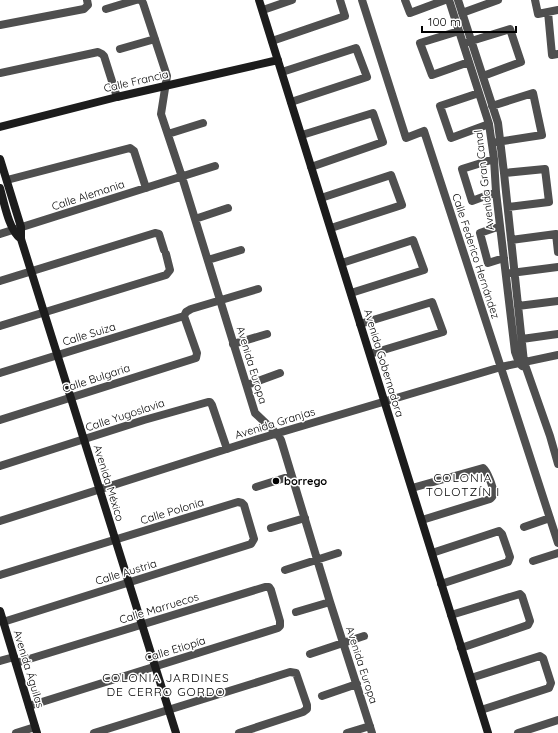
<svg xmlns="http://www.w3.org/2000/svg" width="558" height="733" font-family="Quicksand,sans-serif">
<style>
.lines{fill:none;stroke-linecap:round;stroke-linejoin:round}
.street{stroke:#4f4f4f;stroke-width:8}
.secondary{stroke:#1c1c1c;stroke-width:8}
.poi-dot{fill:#000;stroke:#fff;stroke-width:1.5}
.labels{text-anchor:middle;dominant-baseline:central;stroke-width:3;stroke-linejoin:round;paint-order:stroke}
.street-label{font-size:11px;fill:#000;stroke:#fff}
.poi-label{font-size:11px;font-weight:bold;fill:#000;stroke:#fff;text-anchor:start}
.neighbourhood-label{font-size:12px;letter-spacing:1px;fill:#000;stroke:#fff}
</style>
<rect width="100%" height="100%" fill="#fff"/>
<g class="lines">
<path class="street" d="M141 0 143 3 167 76 161 114 182 177 255 413 278 435 281 440 330 602 372 733
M362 0 406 138 424 131 558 543
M405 0 410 13 445 0
M449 0 489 124 494 159 496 192 515 352 519 363 522 366
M458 0 498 123 504 173 524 362 550 436 558 464
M535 0 538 14 558 10
M106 9 136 0
M263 10 292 0
M548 12 552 55 558 54
M462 13 498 0
M0 25 84 9 88 5 87 0
M459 31 420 43 432 75 469 62
M272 41 345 16 340 0
M468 42 510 29 521 62 483 76
M120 49 155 39
M282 72 356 48 367 77 291 102
M0 73 98 52 102 54 104 56 117 97
M479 93 440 106 451 138 489 124
M492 106 533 93 542 135 497 142
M168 134 203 123
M302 135 373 113 383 142 311 167
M494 159 462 169 472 201 496 192
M504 173 545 169 549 202 508 207
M7 180 130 148 134 151 146 188
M321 198 391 175 402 205 331 228
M195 219 228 208
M500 226 480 233 488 263 504 258
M0 234 215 166
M511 240 556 234 558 252
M208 260 241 250
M342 263 413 240 424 270 351 293
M511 273 558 267
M0 281 155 233 159 234 164 250
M518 306 558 301
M360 324 432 302 443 332 370 354
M0 326 166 275 170 270 166 254
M522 339 558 334
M233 344 267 334
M0 373 184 316 186 312 191 309 258 289
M247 385 280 373
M0 420 196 358 197 353 184 316
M0 466 144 420 208 402H210L212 405 227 449
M256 487 291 476
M412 488 483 468C487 471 494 488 493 493 493 497 492 497 490 499L422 520
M0 521 258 439 501 367 558 355
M524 527 550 518
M271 528 305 518
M432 553 499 531 502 534 510 557 508 562 441 584
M533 561 558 553
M285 570 338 553
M0 575 238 502 242 503 244 505 254 539 251 544 3 622
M296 612 330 602
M451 615 520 594 522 596 530 621 528 625 461 648
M310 654 364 636
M0 661 14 657
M16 663 265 587H269L271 590 280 621V626L278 628 29 706
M471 678 540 656 543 658 551 683 549 688 481 710
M322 696 357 684
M16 733 35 727
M94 733 290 672 296 673 307 705V709L303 712 239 733
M347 733 370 726
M518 733 558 720"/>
<path class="secondary" d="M259 0 488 733
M0 127 117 97 278 60
M0 159 21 227V239L176 733
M0 188C4 202 9 231 21 239
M0 611 37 733"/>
</g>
<circle class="poi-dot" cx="276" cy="481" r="4"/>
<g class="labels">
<g class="street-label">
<text transform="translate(136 81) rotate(-13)">Calle Francia</text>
<text transform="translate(484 180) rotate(-97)">Avenida Gran Canal</text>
<text transform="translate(88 195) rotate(-18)">Calle Alemania</text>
<text transform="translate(476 256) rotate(72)">Calle Federico Hernández</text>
<text transform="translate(89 334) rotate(-17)">Calle Suiza</text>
<text transform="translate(384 363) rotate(73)">Avenida Gobernadora</text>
<text transform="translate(252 365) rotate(73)">Avenida Europa</text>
<text transform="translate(96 378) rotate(-18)">Calle Bulgaria</text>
<text transform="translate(125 415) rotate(-18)">Calle Yugoslavia</text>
<text transform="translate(275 423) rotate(-17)">Avenida Granjas</text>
<text transform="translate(109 483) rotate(73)">Avenida México</text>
<text transform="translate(172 511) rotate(-17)">Calle Polonia</text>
<text transform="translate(126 572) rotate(-17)">Calle Austria</text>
<text transform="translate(159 608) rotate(-17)">Calle Marruecos</text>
<text transform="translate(175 649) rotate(-17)">Calle Etiopía</text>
<text transform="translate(362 665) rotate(72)">Avenida Europa</text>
<text transform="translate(29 669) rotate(73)">Avenida Águilas</text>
</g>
<g class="poi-label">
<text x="284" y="481">borrego</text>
</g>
<g class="neighbourhood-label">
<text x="463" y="477">COLONIA<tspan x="463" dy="14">TOLOTZÍN I</tspan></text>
<text x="166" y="677">COLONIA JARDINES<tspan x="166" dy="14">DE CERRO GORDO</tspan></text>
</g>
</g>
<path d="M422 26v6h94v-6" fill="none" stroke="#000000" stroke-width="2"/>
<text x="428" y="26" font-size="12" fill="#000000" stroke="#ffffff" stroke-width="3" paint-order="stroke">100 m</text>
</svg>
